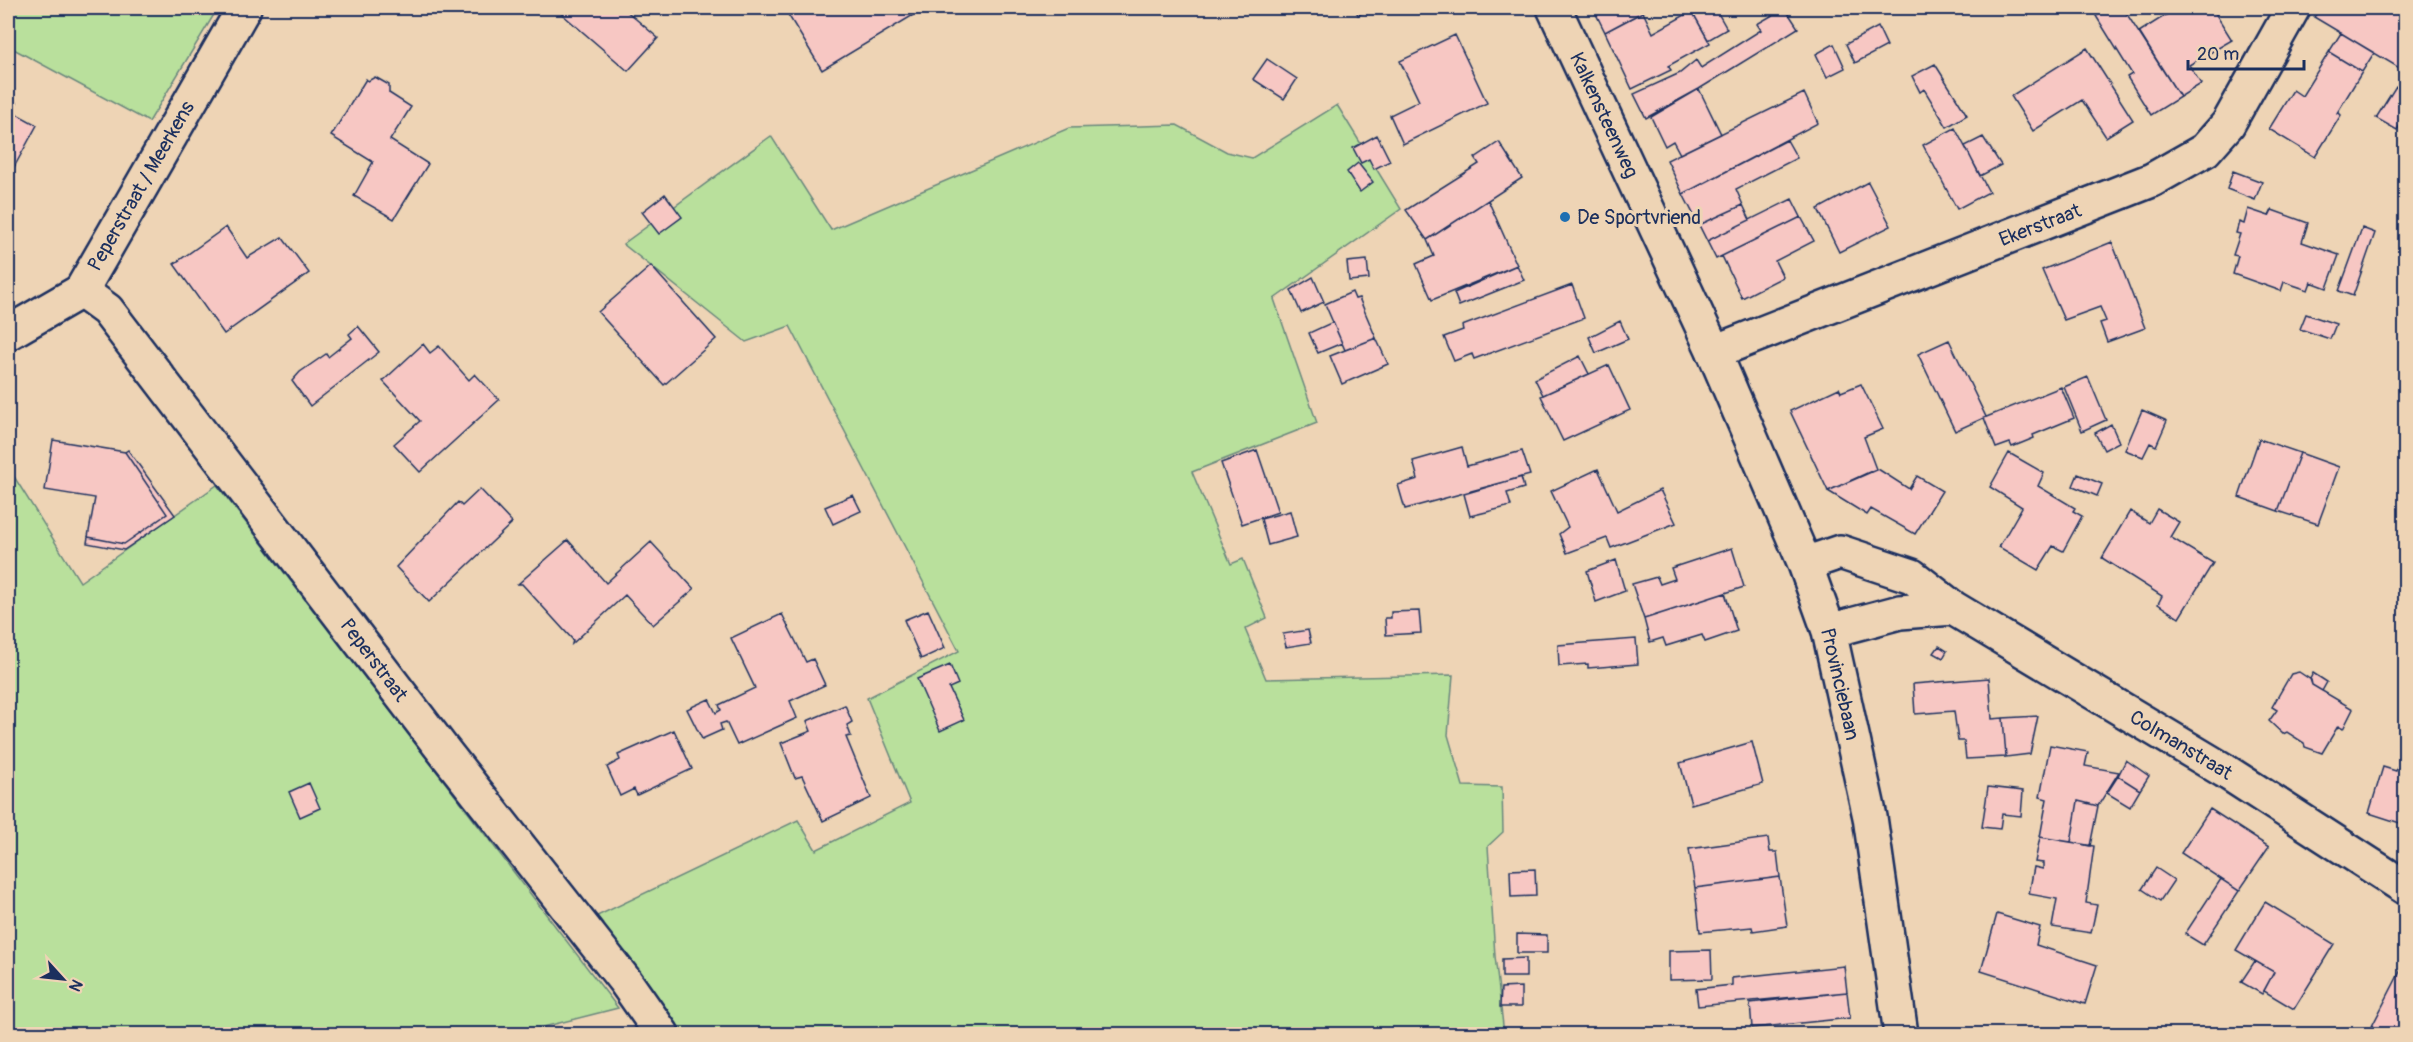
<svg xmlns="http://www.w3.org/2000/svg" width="2413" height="1042" font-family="Pangolin,sans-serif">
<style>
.green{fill:#b9e09c;stroke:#6a887d;stroke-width:1.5}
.building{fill:#f7c7c3;stroke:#1b2f5e;stroke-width:1.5}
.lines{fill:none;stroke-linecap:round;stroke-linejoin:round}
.minor-casing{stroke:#1b2f5e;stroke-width:38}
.secondary-casing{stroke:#1b2f5e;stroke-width:38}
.minor{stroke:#eed4b5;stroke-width:33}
.secondary{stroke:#eed4b5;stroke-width:33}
.poi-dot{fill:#1f6fb2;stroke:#eed4b5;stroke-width:2}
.labels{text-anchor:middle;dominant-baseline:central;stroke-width:6;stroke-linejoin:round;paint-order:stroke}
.street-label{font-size:20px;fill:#1b2f5e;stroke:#eed4b5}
.poi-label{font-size:20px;fill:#1b2f5e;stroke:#eed4b5;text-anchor:start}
</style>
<rect width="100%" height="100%" fill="#eed4b5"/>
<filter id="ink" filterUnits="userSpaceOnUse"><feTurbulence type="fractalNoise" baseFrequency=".0167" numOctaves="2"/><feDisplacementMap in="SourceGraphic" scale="12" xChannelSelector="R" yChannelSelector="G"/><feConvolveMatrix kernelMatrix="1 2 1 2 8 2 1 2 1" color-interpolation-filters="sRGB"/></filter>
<g filter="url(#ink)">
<path class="green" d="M8 8H218L149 122 8 46Z
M1337 105 1401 209 1274 299 1317 423 1192 472 1231 564 1243 559 1267 618 1245 629 1266 679 1453 675 1448 735 1463 786 1502 787 1503 832 1488 846 1495 956 1504 1034H684L597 916 798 820 816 850 910 803 867 698 959 651 790 326 746 342 623 244 771 136 831 230 1069 128 1177 125 1227 152 1252 158Z
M8 467 80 582 217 485 618 1008 516 1034H8Z"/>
<path class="building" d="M555 8H623L658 38 628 71Z
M784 8H925L822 70Z
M1355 8H1375L1358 15Z
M1593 8H1650L1605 32Z
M1704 8H1715L1727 29 1708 40 1693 13Z
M1785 8 1798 28 1699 89 1646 118 1634 94 1680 73 1696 60 1701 68 1761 30 1757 24Z
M2110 8H2123L2180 97 2151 115 2127 77 2132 74 2096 16Z
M2177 8H2212L2232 40 2189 65 2201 84 2180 97 2139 32Z
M2321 8 2406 10V72L2314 17Z
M1692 11 1710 43 1668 66 1671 70 1632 89 1605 32 1643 12 1653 33Z
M1878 27 1887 46 1855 63 1846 44Z
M2341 33 2374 53 2362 72 2329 52Z
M1455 35 1487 103 1403 144 1390 115 1419 101 1400 61Z
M1834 44 1845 68 1827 77 1816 54Z
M2087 48 2133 120 2106 137 2082 100 2033 131 2011 96Z
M2329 52 2362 72 2337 113 2341 115 2315 157 2269 129 2293 90 2302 96Z
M1267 59 1297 79 1284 99 1253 79Z
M1935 64 1967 115 1947 127 1924 89 1920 92 1912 76Z
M375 77 389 85V93L411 107 390 140 428 164 394 219 354 196 373 162 331 136 366 79 368 81Z
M2396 86 2406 92V115L2397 130 2376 118Z
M1699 89 1721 134 1680 154 1673 141 1665 146 1651 117Z
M1804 93 1818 123 1683 194 1667 160Z
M8 98 17 103 13 112 37 125 12 171 8 168Z
M1955 128 1989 192 1957 209 1923 145Z
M1377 135 1390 161 1374 169 1369 159 1361 163 1353 148Z
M1983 137 2001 165 1980 176 1965 146Z
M1787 140 1797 158 1736 189 1743 205 1699 225 1683 194Z
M1499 142 1522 178 1427 240 1406 210 1479 164 1475 158Z
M1358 163 1373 182 1360 192 1347 172Z
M2233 171 2262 182 2255 200 2227 189Z
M1868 182 1891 226 1839 252 1818 209Z
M665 194 682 217 659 234 642 212Z
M1792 199 1801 217 1716 259 1707 241Z
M1488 200 1517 265 1432 300 1416 264 1434 256 1427 240Z
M1743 205 1750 220 1707 241 1699 225Z
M2248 209 2269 216 2272 210 2308 223 2302 242 2339 255 2327 288 2311 282 2308 290 2284 282 2281 291 2233 274 2238 256 2233 255 2240 234 2236 233 2239 222 2244 224Z
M1801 217 1814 241 1775 261 1783 277 1742 298 1722 256Z
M226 227 247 258 282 237 309 273 224 334 174 264Z
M2362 228 2375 233 2353 296 2339 291Z
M2112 242 2145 328 2107 342 2100 323 2106 321 2100 307 2064 320 2042 270Z
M1367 260 1369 279 1349 281 1347 262Z
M1517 265 1524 280 1459 306 1454 293Z
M651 266 716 339 664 385 598 312Z
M1313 277 1324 302 1301 313 1291 290Z
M1572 285 1584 318 1474 359 1472 354 1454 361 1444 337 1463 330 1462 326Z
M1352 292 1355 299 1359 298 1376 338 1345 350 1325 304Z
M2306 314 2336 324 2330 339 2300 329Z
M1620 321 1628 339 1596 353 1589 337Z
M1333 322 1342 343 1318 353 1309 333Z
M358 326 379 352 310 406 292 381 300 372 326 354 328 357 352 338 349 334Z
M1376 338 1388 364 1342 384 1330 356Z
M1949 340 1986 417 1955 431 1918 354Z
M423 344 430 353 439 346 469 380 475 374 499 400 420 472 394 444 420 421 383 381Z
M1580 356 1589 374 1543 395 1535 379Z
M1609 365 1630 410 1563 441 1541 396Z
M2088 377 2106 420 2082 431 2064 387Z
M1861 384 1883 429 1864 437 1876 469 1828 491 1790 411 1839 388 1841 392Z
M2061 387 2074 418 2033 435 2034 438 2012 447 2010 443 1996 448 1984 418Z
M2142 410 2167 421 2156 446 2150 443 2143 457 2125 450Z
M2111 424 2119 442 2104 450 2095 433Z
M2259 439 2300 453 2278 511 2239 497Z
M53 440 125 452 167 514 124 544 88 537 95 498 45 490Z
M1462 447 1467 466 1522 451 1530 475 1405 509 1398 485 1418 479 1413 461Z
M128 450 175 515 124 550 87 543 88 537 124 544 167 514 125 452Z
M1257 450 1278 512 1242 524 1221 463Z
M2009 453 2044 473 2038 486 2075 508 2073 511 2082 516 2063 551 2053 546 2038 570 1999 547 2022 507 1990 487Z
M2300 453 2339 467 2318 524 2278 511Z
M1598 469 1617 511 1660 490 1676 523 1611 548 1607 538 1567 553 1559 534 1568 527 1551 491Z
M1878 469 1909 489 1917 476 1942 491 1915 534 1871 509 1867 515 1828 491Z
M2078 474 2102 484 2097 496 2073 486Z
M1521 477 1524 488 1507 493 1511 506 1470 516 1464 494Z
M480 489 512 523 429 602 396 567 458 502 462 506Z
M853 495 861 511 833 524 825 507Z
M2157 509 2179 522 2170 537 2213 563 2179 618 2158 604 2162 596 2102 558 2130 511 2149 523Z
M1290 511 1297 537 1268 545 1261 519Z
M568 540 606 583 651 542 694 589 653 625 625 595 572 644 573 640 522 584H518Z
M1732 548 1744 587 1644 619 1632 584 1657 577 1660 584 1675 579 1671 568Z
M1616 560 1625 591 1596 602 1587 571Z
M1725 593 1737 631 1705 642 1702 635 1666 646 1663 638 1650 642 1644 619Z
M928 610 945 648 921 659 904 620Z
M1419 611 1421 633 1386 635 1385 618H1391V612Z
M782 614 806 662 813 659 825 685 790 701 797 718 737 745 726 722 720 724 722 730 702 739 687 709 709 699 716 713 721 710 719 705 755 688 731 638Z
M1308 630 1311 643 1286 647 1283 634Z
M1636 639 1638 664 1588 668V664L1559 666 1558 645Z
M1939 646 1947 651 1943 658 1934 653Z
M950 665 958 684 949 688 964 720 940 731 917 679Z
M2299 672 2311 680 2312 685 2353 709 2343 729 2338 726 2322 753 2305 747 2304 743 2287 732 2283 734 2269 721 2277 710 2272 707 2291 674Z
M2313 673 2327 682 2322 691 2312 685 2310 679Z
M1989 678 1992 719 2003 718 2006 757 1966 759 1964 741H1958L1954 711 1915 714 1913 684Z
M845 705 852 722 847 725 851 736 846 737 871 798 823 821 802 776 795 778 781 743 811 731 807 721Z
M2038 716 2030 754 2006 757 2003 718Z
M674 730 692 769 637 795 634 789 620 796 607 767 620 760 618 755Z
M2406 741V825L2369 813 2383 767 2396 771Z
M1752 742 1763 784 1691 804 1680 763Z
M2050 745 2088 752 2085 766 2119 772 2098 806 2078 801 2071 842 2040 837 2047 799 2040 797Z
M2126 760 2149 776 2140 790 2118 776Z
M2118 776 2140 790 2130 807 2107 793Z
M309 783 320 808 300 817 289 792Z
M1988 787 2023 791 2021 816 2002 814 2000 829 1982 827Z
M2078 801 2098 806 2090 846 2071 842Z
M2210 809 2269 847 2239 891 2181 853Z
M2040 837 2094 846 2086 903 2097 905 2091 933 2052 927 2057 899 2029 894 2034 867 2043 869V863L2035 862Z
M1768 838 1770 852H1777L1780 877 1695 888 1689 849Z
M2156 868 2174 880 2160 901 2142 889Z
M1535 869 1536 896 1511 897 1510 870Z
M1780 877 1787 926 1753 931 1752 927 1700 932 1695 888Z
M2221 879 2239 891 2203 945 2185 934Z
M2265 902 2334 944 2294 1009 2264 991 2274 972 2236 950Z
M1997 914 2040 927 2036 945 2097 965 2085 1004 1981 971Z
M1517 934 1547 935V953H1517Z
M1711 950 1712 979 1669 980V951Z
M1526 958V977H1502V959Z
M2406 960V1034H2368Z
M2255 961 2274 972 2262 994 2241 982Z
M1844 966 1847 992 1698 1006 1696 989 1732 985V978Z
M1521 987V1007H1500L1501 988Z
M1847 992 1850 1018 1752 1028 1750 1003Z
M15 1026 16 1034H8V1027Z
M2235 1028 2246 1034H2231Z
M1731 1029H1735L1736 1034H1694Z"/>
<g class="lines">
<defs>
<path id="minor" d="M81 291 107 310 440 746 625 981 662 1034
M8 333 81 291 244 8
M1714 352 2152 180 2205 150 2228 124 2293 8"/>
<path id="secondary" d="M1554 8 1714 352 1805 564 1829 631 1870 817 1901 1034
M1805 564 1840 552 1912 576 1953 608 2225 771 2406 888
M1829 631 1900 612 1953 608"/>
</defs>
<use href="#minor" class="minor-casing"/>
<use href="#secondary" class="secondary-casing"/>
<use href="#minor" class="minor"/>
<use href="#secondary" class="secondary"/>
</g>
</g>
<circle class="poi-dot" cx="1565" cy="217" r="6"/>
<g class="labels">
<g class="street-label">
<text transform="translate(1604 115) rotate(65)">Kalkensteenweg</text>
<text transform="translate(141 186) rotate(-60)">Peperstraat / Meerkens</text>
<text transform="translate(2040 225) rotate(-21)">Ekerstraat</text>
<text transform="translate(374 660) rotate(53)">Peperstraat</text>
<text transform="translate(1840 684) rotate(77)">Provinciebaan</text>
<text transform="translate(2181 745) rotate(31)">Colmanstraat</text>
</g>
<g class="poi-label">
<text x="1577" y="217">De Sportvriend</text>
</g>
</g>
<rect width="2413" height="1042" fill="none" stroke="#eed4b5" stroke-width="30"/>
<rect x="15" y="15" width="2383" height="1012" fill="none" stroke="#1b2f5e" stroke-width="2" filter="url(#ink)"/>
<g transform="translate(63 979) rotate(117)" stroke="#eed4b5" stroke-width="4.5" paint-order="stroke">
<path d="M0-4.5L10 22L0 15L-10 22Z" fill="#1b2f5e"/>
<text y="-9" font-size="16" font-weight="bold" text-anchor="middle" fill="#1b2f5e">N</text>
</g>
<path d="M2188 60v9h116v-9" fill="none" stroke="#1b2f5e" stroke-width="3"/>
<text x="2197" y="60" font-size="18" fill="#1b2f5e" stroke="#eed4b5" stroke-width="4.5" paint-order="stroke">20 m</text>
</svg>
